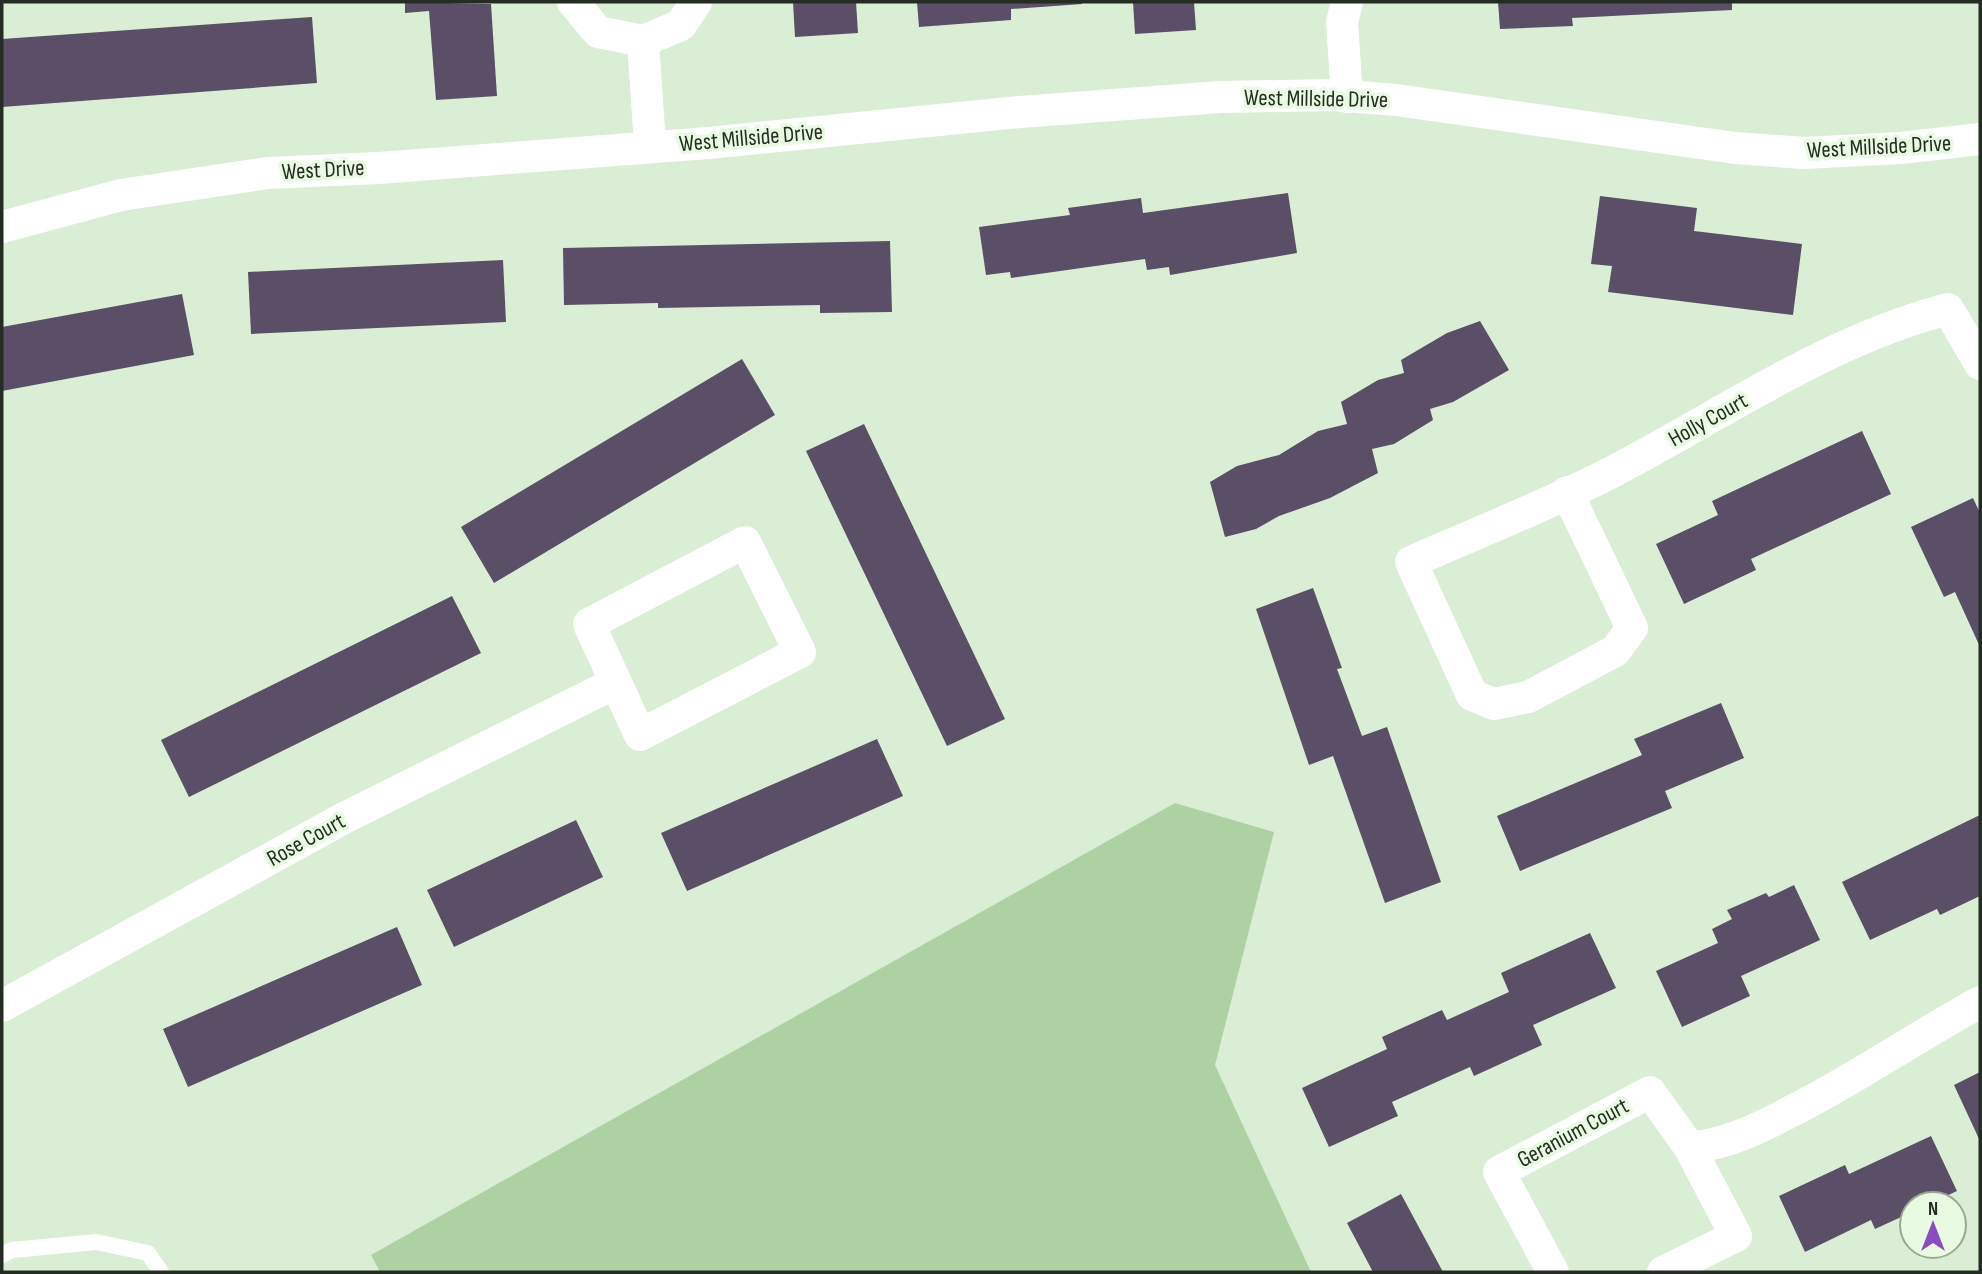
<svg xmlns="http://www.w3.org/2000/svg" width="1982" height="1274" font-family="'Sofia Sans Condensed',sans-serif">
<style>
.green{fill:#aed1a4}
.building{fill:#5a4f66}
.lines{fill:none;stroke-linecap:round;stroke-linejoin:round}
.service{stroke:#fff;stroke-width:16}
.minor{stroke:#fff;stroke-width:32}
.labels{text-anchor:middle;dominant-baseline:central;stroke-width:7;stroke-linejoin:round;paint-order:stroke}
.street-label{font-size:23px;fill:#252c23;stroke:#e8fbe2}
</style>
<rect width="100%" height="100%" fill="#daeed5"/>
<path class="green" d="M1175 803 1274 832 1215 1065 1311 1272H380L371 1255Z"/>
<path class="building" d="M405 2 491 4 497 96 436 100 429 11 405 13Z
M793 2H856L858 33 795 37Z
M917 2H1081L1082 4 1011 9V20L919 27Z
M1133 2H1194L1196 30 1135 34Z
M1498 2H1732V10L1572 18 1573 26 1500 29Z
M312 17 317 83 2 107V39Z
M1288 193 1297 253 1170 275 1169 267 1147 270 1145 259 1011 278 1010 272 986 275 979 227 1070 215 1068 208 1141 198 1143 213Z
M1600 196 1697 208 1694 231 1802 244 1793 315 1608 292 1612 266 1591 264Z
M890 241 892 312 820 313V305L658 308V303L564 305 563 248Z
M503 260 506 322 251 334 248 272Z
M182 294 194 355 2 391V327Z
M1480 321 1509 370 1453 402 1430 409 1433 420 1394 444 1372 449 1378 473 1330 498 1279 516 1256 529 1225 537 1210 482 1237 466 1279 455 1318 431 1347 424 1341 402 1378 380 1404 373 1401 360 1447 333Z
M742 359 775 415 494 583 461 527Z
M864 424 1005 719 947 746 806 451Z
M1862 431 1891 494 1751 559 1756 570 1684 604 1656 544 1718 515 1712 501Z
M1973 498 1980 513V647L1955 592 1944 597 1911 527Z
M1313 588 1342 668 1337 669 1362 736 1387 727 1441 882 1385 903 1333 756 1309 765 1256 609Z
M452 596 481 653 189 797 161 740Z
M1721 703 1744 758 1665 791 1672 808 1520 871 1497 816 1642 755 1634 739Z
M877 739 903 796 687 891 661 833Z
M1980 815V896L1940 915 1937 909 1870 940 1842 882Z
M576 820 603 877 454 947 427 890Z
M1794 885 1820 940 1741 976 1750 996 1682 1027 1656 971 1718 943 1712 929 1732 919 1727 910 1766 893 1769 897Z
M397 927 422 985 188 1087 163 1029Z
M1590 933 1616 988 1533 1025 1542 1045 1474 1076 1470 1067 1392 1102 1398 1116 1329 1147 1302 1088 1387 1049 1382 1037 1442 1010 1447 1020 1509 992 1501 973Z
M1980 1072V1141L1954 1085Z
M1931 1136 1957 1191 1929 1204H1912V1212L1875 1229 1871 1220 1805 1252 1779 1196 1845 1165 1849 1174Z
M1401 1194 1443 1272H1373L1347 1223Z"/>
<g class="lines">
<path class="service" d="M2 1255 12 1250 96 1242 148 1253 161 1272"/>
<path class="minor" d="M573 2 598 32 643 41 681 25 696 2
M643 41 650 145
M1347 97 1342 22 1347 2
M2 227 121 195 268 173 379 168 708 143 1020 112 1221 97 1334 95 1396 100 1735 148 1804 153 1901 148 1980 139
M1567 492 1632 628 1615 651 1528 697 1494 704 1472 695 1411 562C1478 532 1549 505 1614 471 1723 414 1828 340 1948 309L1980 364
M745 542 800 652 640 735 589 624Z
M2 1006 344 818 615 683
M1553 1272 1499 1172 1650 1092 1690 1148C1735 1143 1769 1123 1809 1102 1867 1071 1922 1034 1980 1002
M1663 1272 1736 1236 1690 1148"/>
</g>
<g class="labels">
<g class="street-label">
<text transform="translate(1316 99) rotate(1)">West Millside Drive</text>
<text transform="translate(751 138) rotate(-5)">West Millside Drive</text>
<text transform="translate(1879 147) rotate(-3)">West Millside Drive</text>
<text transform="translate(323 170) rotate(-3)">West Drive</text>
<text transform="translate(1708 420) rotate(-29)">Holly Court</text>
<text transform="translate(306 840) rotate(-29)">Rose Court</text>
<text transform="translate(1573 1133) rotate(-28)">Geranium Court</text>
</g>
</g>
<rect width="1982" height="1274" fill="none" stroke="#252c23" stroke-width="7"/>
<g transform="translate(1933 1225)"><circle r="33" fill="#e8fbe2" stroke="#9aa896" stroke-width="2"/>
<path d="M0-5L12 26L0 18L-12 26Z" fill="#8b4cc1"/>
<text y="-10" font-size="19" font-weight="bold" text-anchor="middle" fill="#252c23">N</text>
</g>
</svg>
